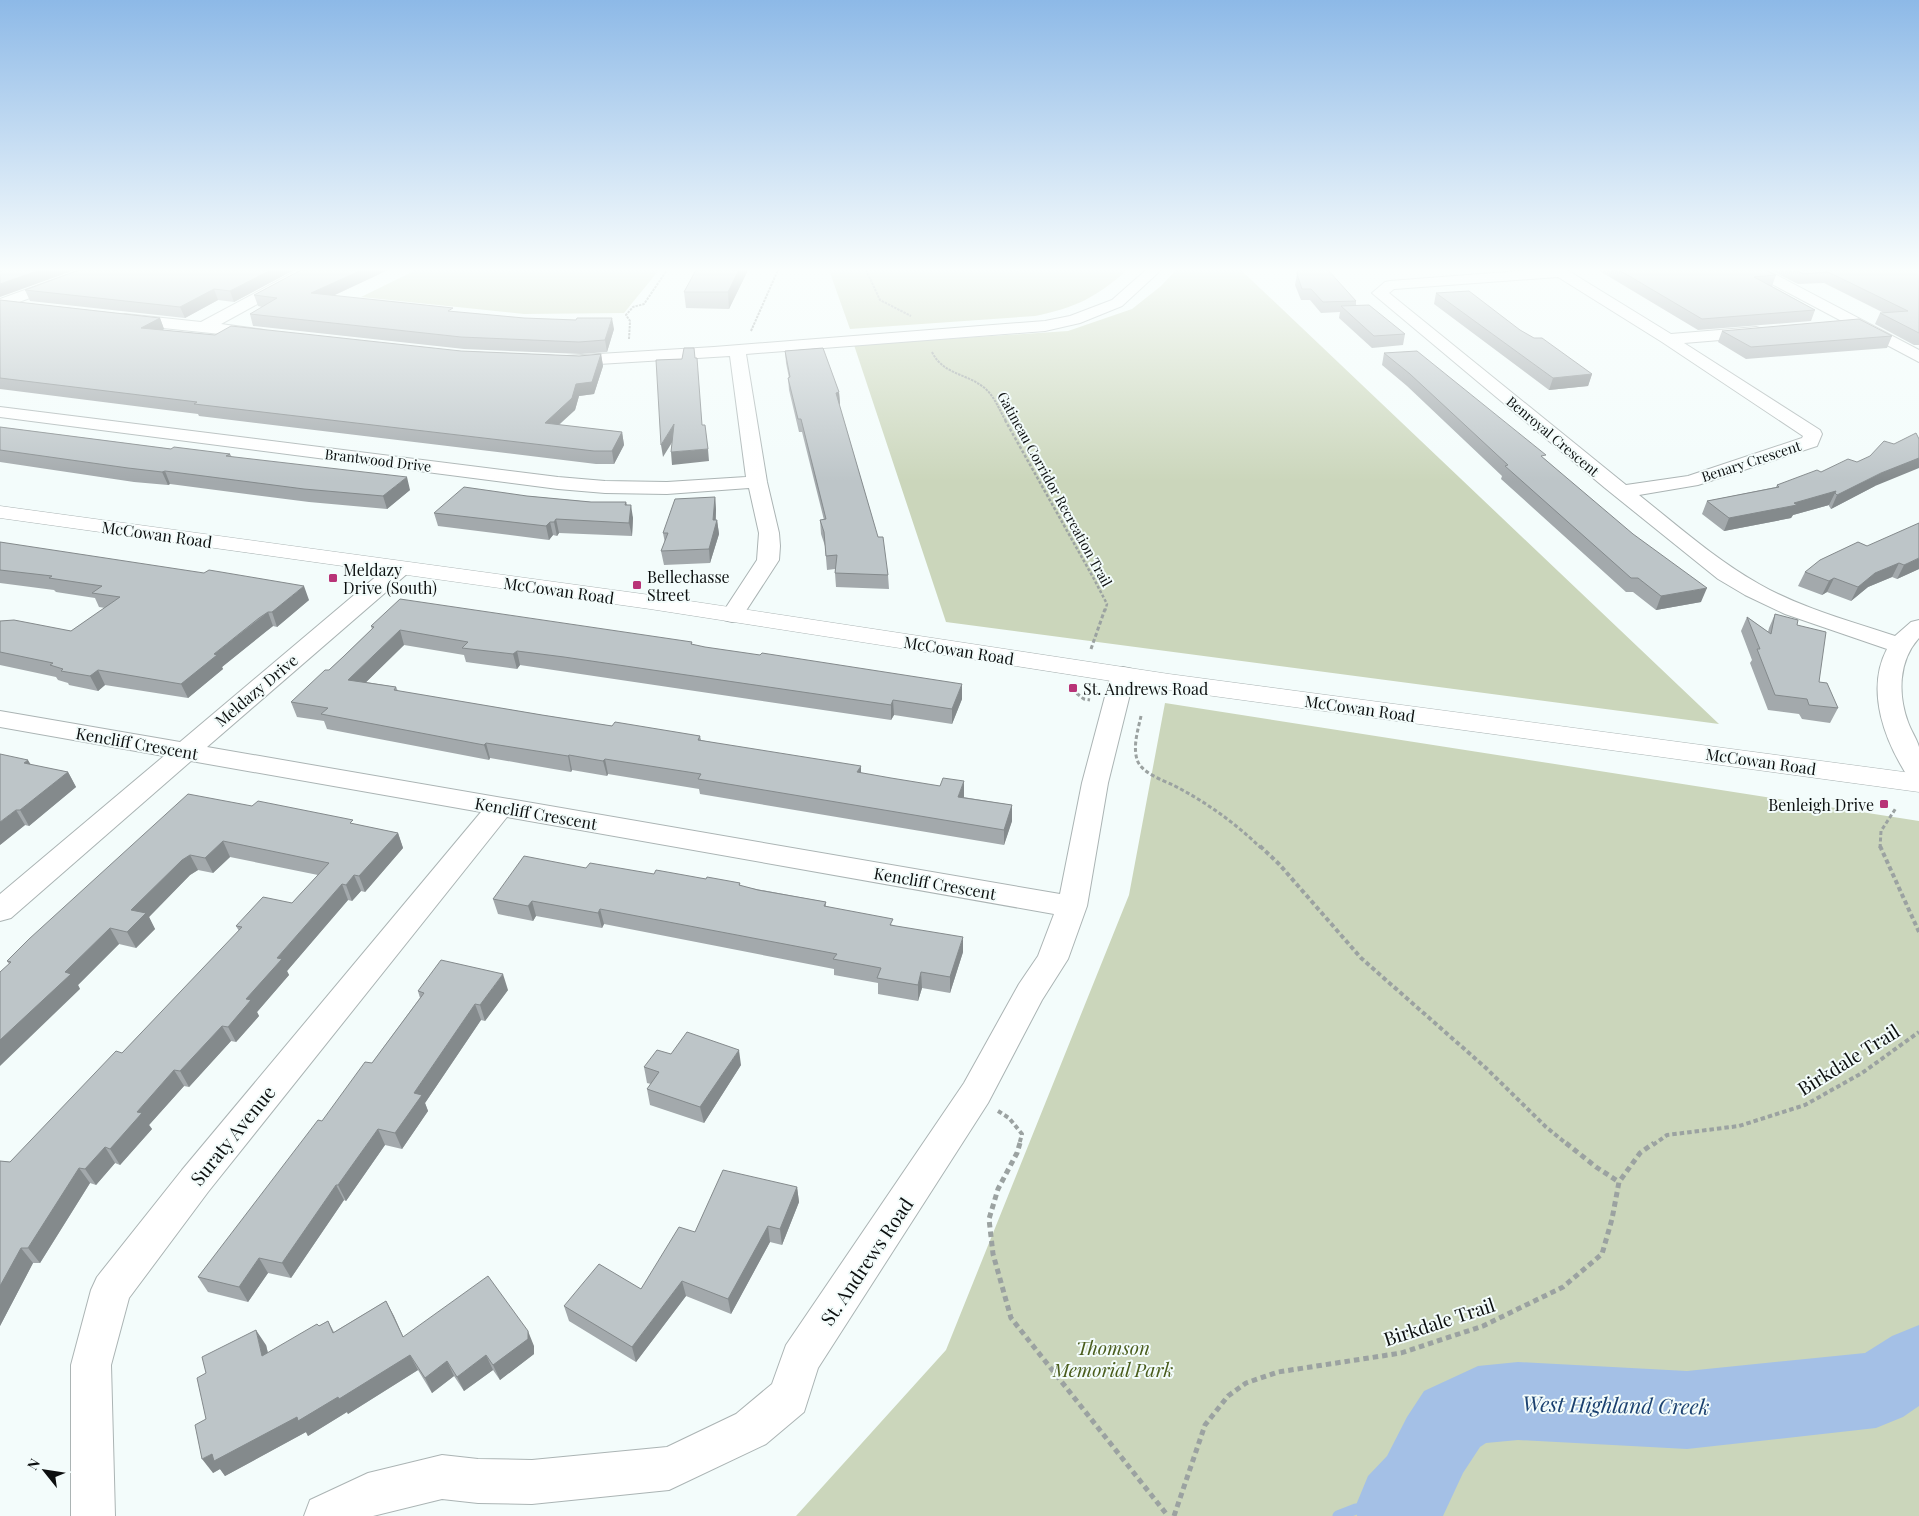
<svg xmlns="http://www.w3.org/2000/svg" width="1919" height="1516" font-family="'Playfair Display',serif">
<style>
.green{fill:#cbd6bb}
.lines{fill:none;stroke-linecap:round;stroke-linejoin:round}
.stream{stroke:#a4c0e6;stroke-width:11}
.river{fill:#a4c0e6;fill-rule:evenodd}
.street-casing{stroke:#abb4b4;stroke-width:2}
.secondary-casing{stroke:#abb4b4;stroke-width:1}
.path-far4{stroke:#9ba2a1;stroke-width:2;stroke-dasharray:2.5 1;stroke-linecap:butt}
.path-far3{stroke:#9ba2a1;stroke-width:2.5;stroke-dasharray:3 2;stroke-linecap:butt}
.path-far2{stroke:#9ba2a1;stroke-width:3;stroke-dasharray:4 2.5;stroke-linecap:butt}
.path-far1{stroke:#9ba2a1;stroke-width:4;stroke-dasharray:4.5 3;stroke-linecap:butt}
.path{stroke:#9ba2a1;stroke-width:5;stroke-dasharray:5.5 4;stroke-linecap:butt}
.street{fill:#fff;fill-rule:evenodd}
.secondary{fill:#fff;fill-rule:evenodd}
.wall{fill:#a3a9ac}
.shaded-wall{fill:#848a8c}
.building{fill:#bdc5c8;stroke:#848a8c}
.poi-dot{fill:#b83377;stroke:#f3fcfb;stroke-width:2}
.labels{text-anchor:middle;dominant-baseline:central;stroke-width:4;stroke-linejoin:round;paint-order:stroke}
.far-street-label{font-size:14px;fill:#0c0f0f;stroke:#f3fcfb}
.street-label{font-size:16px;fill:#0c0f0f;stroke:#f3fcfb}
.poi-label{font-size:16px;fill:#0c0f0f;stroke:#f3fcfb;text-anchor:start}
.near-street-label{font-size:19px;fill:#0c0f0f;stroke:#f3fcfb}
.near-park-label{font-size:19px;font-style:italic;fill:#495c1c;stroke:#f3fcfb}
.near-water-label{font-size:21px;font-style:italic;fill:#1a406f;stroke:#f3fcfb}
</style>
<rect width="100%" height="100%" fill="#f3fcfb"/>
<path class="green" d="M416 270H659L624 313 524 314 361 297Z
M829 270H1127C1097 297 1075 308 1035 316L850 329Z
M1176 270H1241L1719 724 946 622 854 345 1068 331 1132 309 1161 286Z
M1165 703 1919 821V1516H796L946 1350 1129 895Z"/>
<g class="lines">
<path class="stream" d="M1338 1516 1356 1509 1397 1505"/>
<path class="river" d="M1919 1325V1406L1903 1417 1876 1428 1687 1449 1518 1440 1486 1443 1480 1447 1463 1473 1443 1516H1357L1356 1505 1368 1476 1387 1456 1407 1417 1424 1391 1478 1366 1518 1362 1687 1371 1865 1353 1892 1336Z"/>
<defs>
<path id="street" d="M80 270H100L98 273 0 309V299Z
M298 270H316L314 273 221 324 264 330 266 333 264 336 258 338 125 324 119 322 117 319 119 316 125 314 201 322Z
M1146 270H1161L1122 306 1080 323 1045 331 746 354 767 482 779 533 780 546 779 560 740 620 732 622 724 620 721 615 757 560 759 533 749 488 667 494 605 493 558 489 0 417V407L558 477 605 481 667 482 746 477 730 356 566 366 560 365 558 361 560 357 566 356 714 347 1045 321 1070 316 1112 300Z
M1532 270H1567L1671 334 1756 327 1762 329 1764 332 1762 335 1756 337 1684 343 1820 430 1822 434 1817 446 1698 485 1639 495C1678 526 1716 560 1759 584 1801 608 1850 621 1895 636L1911 622 1919 620V638C1898 661 1898 695 1908 722 1911 731 1917 739 1919 747 1919 758 1919 772 1919 783L1910 780C1885 742 1865 691 1887 649L1785 614 1745 595 1718 579 1605 488 1372 293 1385 282 1390 281ZM1558 277 1662 342 1803 436 1802 438 1688 476 1626 485 1389 293 1394 289Z
M1749 270H1767L1919 350V362L1751 273Z
M400 562 408 563 411 568 408 573 207 747 1060 894 1082 783 1111 674 1114 669 1123 667 1132 669 1135 674 1108 783 1087 906 1068 959 1042 1000 988 1103 818 1368 804 1412 766 1444 669 1490 532 1504 478 1503 442 1499 373 1516H304L310 1500 368 1473 442 1455 478 1459 532 1460 667 1447 736 1414 772 1384 786 1345 964 1083 1019 984 1038 956 1054 914 507 817 208 1192 129 1298 111 1365 115 1516H71V1365L91 1290 97 1277 182 1170 481 812 191 761 11 918 0 921V894L164 756 0 727V711L180 742 392 563Z"/>
<path id="secondary" d="M0 506 650 595 1169 674 1919 774V792L1169 690 650 609 0 518Z"/>
</defs>
<use href="#street" class="street-casing"/>
<use href="#secondary" class="secondary-casing"/>
<path class="path-far4" d="M866 270 880 300 911 316
M751 331 778 270
M629 339 630 321 626 315 633 307 644 304 667 270
M932 352C943 374 964 373 982 386 994 394 999 410 1006 421"/>
<path class="path-far3" d="M1005 420 1094 579 1107 604 1105 611"/>
<path class="path-far2" d="M1091 649 1105 609
M1077 688 1075 692 1084 699 1090 700
M1141 716C1138 730 1132 748 1138 762 1143 773 1162 780 1173 785 1206 802 1234 822 1261 848
M1880 848 1881 831 1896 808"/>
<path class="path-far1" d="M1260 846 1279 864 1361 958 1486 1068 1546 1127 1568 1145
M1880 846 1919 932
M998 1111 1009 1118 1022 1134 1019 1145
M1653 1145 1667 1135 1739 1126 1805 1105 1862 1073 1919 1032"/>
<path class="path" d="M1020 1143 1017 1153 998 1189 989 1219 993 1254 1011 1318 1168 1516
M1566 1143 1596 1167 1619 1182
M1174 1516 1205 1425 1228 1396 1246 1383 1278 1372 1401 1353 1483 1326 1563 1287 1602 1254 1612 1219 1619 1182 1640 1153 1654 1143"/>
<use href="#street" class="street"/>
<use href="#secondary" class="secondary"/>
</g>
<path class="wall" d="M79 270H294L234 302 218 300 185 318 30 301 25 290Z
M301 270H388L333 296 453 312 614 329 607 352 581 354 464 349 253 326 250 314 262 307 258 306 254 295Z
M696 270H748L729 309 686 308 684 292Z
M1598 270H1765L1776 275 1772 286 1815 310 1811 321 1698 330Z
M1770 270H1919V345H1914L1875 324 1880 313H1884L1824 283 1798 284Z
M1297 274 1356 301V305L1405 334 1403 345 1372 348 1339 318 1340 312 1321 313 1310 300H1301L1295 285Z
M1436 293 1520 330 1592 374 1588 386 1549 390 1434 304Z
M0 300 160 318 164 329 163 330 215 335 461 351 579 356 601 354 603 366 594 394 579 396 575 410 559 425 622 432 624 445 614 464H596L199 416 198 414 0 389Z
M1722 331 1892 336 1887 348 1746 359 1718 342Z
M785 351 839 392 840 404 839 405 888 575 889 589 836 587 835 573V569L827 570 825 546 821 534 820 520H824L802 432H799L789 390 788 378H789L786 363Z
M1384 353 1545 459 1701 602 1656 610 1633 592H1626L1501 479 1502 476 1407 386 1382 365Z
M0 427 171 449 230 454 232 457 410 490 387 509 309 502 170 484 168 485 134 482 0 462Z
M1821 472 1875 486 1831 509 1829 506V505L1793 515 1791 518 1724 531 1702 514 1707 501 1776 487 1777 485Z
M527 496 591 502H626L633 518 632 536 559 533 557 536 553 535 549 540 438 526 434 513Z
M715 497 716 510V520H717L719 534 710 563 664 565 661 551 665 543 663 533Z
M0 542 309 600 277 627 273 626 265 632 222 667 223 669 188 698 105 685 98 691 69 685 68 683 58 680 56 677 0 665V621L71 631 105 608 99 607 95 598 56 592 54 590 0 583Z
M1858 542 1919 569 1897 579 1892 577 1868 587 1851 601 1827 592 1822 595 1798 586 1805 572Z
M1775 614 1797 625 1819 682 1838 708 1830 723 1802 719 1799 714 1768 710 1750 663 1752 660 1741 631 1747 617 1768 632 1769 628Z
M371 626 692 642V645L962 699 952 724 894 715 891 720 567 672 520 665 517 669 466 662 464 655 404 645 366 682 396 687 398 691 542 715 612 726 700 736 701 740 861 773 964 797H963L1012 805V821L1004 845 700 794 699 789 608 774 607 776 572 770 571 772 490 758 489 760 327 729 324 721 297 717 291 702 329 670 372 629Z
M31 765 68 772 76 787 29 826 25 825 0 845Z
M252 806 354 824 398 833 403 848 365 892 361 891 352 901 348 900 287 971 289 975 257 1012 259 1016 236 1042 231 1041 189 1087 184 1086 149 1125 152 1129 120 1165 115 1163 96 1185 90 1183 40 1263H33L0 1326V1161L10 1162 122 1053 239 931 236 926 292 903 318 875 230 857 213 873 198 870 190 875 149 917 155 929 136 948 119 944 78 985 80 989 9 964 7 961Z
M586 868 706 879 740 883V886L826 902V906L893 925 963 952 950 993 922 988 918 1001 878 994V983L834 975V969L604 924 602 928 536 916 533 921 498 914 493 899Z
M508 990 485 1021 481 1020 425 1103 428 1111 402 1149 385 1145 346 1201 344 1200 291 1278 268 1273 248 1302 208 1292 198 1277 322 1121 372 1063 420 998 418 991Z
M671 1054 741 1065 704 1123 650 1105 647 1089 651 1084 647 1083 644 1067Z
M797 1187 799 1202 782 1245 770 1242 731 1314 686 1296 636 1362 569 1321 564 1306 641 1289 695 1232Z
M386 1301 403 1337 534 1346V1354L500 1380 493 1370 464 1391 454 1376 432 1393 418 1370 348 1414 347 1412 308 1436 306 1432 225 1476 220 1469 213 1473 206 1419V1373L266 1345 268 1353 328 1321 334 1332Z"/>
<path class="shaded-wall" d="M40 270H75L0 297V284Z
M271 270H294L234 302 230 291Z
M362 270H388L315 304 311 293Z
M739 270H748L729 309 728 292Z
M214 289 218 300 185 318 180 307Z
M160 318 164 329 145 339 141 328Z
M612 318 614 329 607 352 605 340Z
M601 354 603 366 594 394 579 396 575 410 547 435 545 423Z
M1592 374 1588 386 1549 390 1553 378Z
M839 392 840 404 836 405V393Z
M674 424 676 436 663 457 661 445Z
M622 432 624 445 614 464 612 451Z
M708 449 709 461 672 465 671 452Z
M1919 457V468L1875 486 1831 509 1837 495 1881 473Z
M165 471 170 484 168 485 162 472Z
M407 477 410 490 387 509 383 496Z
M1836 491 1829 505 1793 515 1791 518 1724 531 1729 518 1794 503Z
M715 497 716 510 715 526 717 520 719 534 710 563 709 549 713 520Z
M631 505 633 518 632 536 629 523Z
M556 519 559 533 557 536 554 522Z
M550 522 553 535 549 540 546 526Z
M1919 558V569L1897 579 1904 565Z
M1899 563 1892 577 1868 587 1851 601 1858 587 1875 573Z
M1834 578 1827 592 1822 595 1829 581Z
M304 586 309 600 277 627 272 612Z
M1707 588 1701 602 1656 610 1661 596Z
M268 612 273 626 222 667 223 669 188 698 181 684 214 654Z
M400 630 404 645 354 694 348 680Z
M517 651 520 665 517 669 513 654Z
M98 670 105 685 98 691 90 676Z
M962 684V699L952 724V709Z
M893 700 894 715 891 720V705Z
M486 743 490 758 489 760 484 745Z
M569 755 572 770 571 772 568 756Z
M605 759 608 774 607 776 603 761Z
M28 760 37 775 24 763Z
M861 766V781L857 772Z
M68 772 76 787 29 826 20 810Z
M964 781V797L958 812V797Z
M1012 805V821L1004 845V830Z
M16 810 25 825 0 845V822Z
M398 833 403 848 365 892 359 876Z
M223 841 230 857 213 873 205 858Z
M190 855 198 870 190 875 149 917 155 929 136 948 127 932 131 910 182 860Z
M354 875 361 891 352 901 346 885Z
M342 884 348 900 287 971 289 975 257 1012 259 1016 236 1042 228 1027 246 999 277 958Z
M532 901 536 916 533 921 528 906Z
M600 909 604 924 602 928 598 913Z
M110 928 119 944 78 985 80 989 0 1066V1040L65 972Z
M963 937V952L950 993V977Z
M921 972 922 988 918 1001V985Z
M503 974 508 990 485 1021 480 1005Z
M475 1004 481 1020 425 1103 428 1111 402 1149 395 1133 414 1093Z
M222 1026 231 1041 189 1087 180 1071Z
M739 1050 741 1065 704 1123 700 1107Z
M174 1070 184 1086 149 1125 152 1129 120 1165 110 1149 137 1112Z
M378 1129 385 1145 346 1201 338 1185Z
M105 1147 115 1163 96 1185 85 1169Z
M79 1168 90 1183 40 1263 28 1248Z
M336 1185 344 1200 291 1278 282 1263Z
M797 1187 799 1202 782 1245 780 1229Z
M768 1226 770 1242 731 1314 728 1299Z
M21 1248 33 1263 0 1326V1286Z
M259 1258 268 1273 248 1302 239 1287Z
M682 1281 686 1296 636 1362 632 1347Z
M386 1301 394 1316 410 1352 403 1337Z
M256 1330 266 1345 272 1371 262 1356Z
M528 1331 534 1346V1354L500 1380 493 1365Z
M410 1355 418 1370 348 1414 347 1412 308 1436 306 1432 225 1476 220 1469 213 1473 202 1459 212 1454 297 1417 338 1397Z
M486 1355 493 1370 464 1391 457 1377Z
M447 1361 454 1376 432 1393 425 1378Z"/>
<path class="building" d="M0 270H40L0 284Z
M79 270H271L230 291 214 289 180 307 25 290Z
M301 270H362L311 293 453 308 448 311 524 318 576 320 577 318H612L605 340 579 342 461 337 250 314 277 298 254 295Z
M696 270H739L728 292H684Z
M1298 270H1328L1356 301 1323 302 1311 289H1302L1297 274Z
M1619 270H1765L1776 275 1754 277 1815 310 1702 319Z
M1795 270H1919V333L1880 313 1908 311 1828 272 1803 274Z
M1469 291 1520 330 1534 338H1542L1592 374 1553 378 1436 293Z
M0 300 160 318 141 328 215 335 231 326 461 351 579 356 601 354 592 382 576 384 572 398 545 423 622 432 612 451H594L194 404 197 402 0 378Z
M1369 305 1405 334 1374 336 1341 306Z
M1859 319 1892 336 1751 347 1722 331Z
M684 348H694L695 358H697L702 425H705L708 449 671 452 674 424 661 445 656 360 682 359Z
M823 348 839 392 836 393 878 537H883L888 575 835 573 837 555 826 556 824 532 820 520 826 519 801 419H798L788 378 790 377 785 351Z
M1417 351 1546 455 1541 456 1633 534 1707 588 1661 596 1638 578H1631L1505 466 1508 465 1410 374 1384 353Z
M0 427 171 449 174 447 230 454 226 456 407 477 383 496 304 489 165 471 162 472 128 468 0 450Z
M1916 433 1919 439V458L1881 473 1837 495 1835 493 1836 491 1794 503 1797 505 1729 518 1707 501 1779 487 1777 485 1817 470 1821 472 1848 459 1857 462 1870 456 1884 441 1894 444Z
M464 487 527 496 591 502H626L625 505H631L629 523 556 519 554 522H550L546 526 434 513Z
M715 497 713 520H717L709 549 661 551 668 533H663L675 499Z
M1919 523V558L1904 565 1899 563 1875 573 1858 587 1834 578 1829 581 1805 572 1820 560 1858 542 1867 546Z
M0 542 204 573 209 570 304 586 272 612H268L259 618 214 654 217 655 181 684 98 670 90 676 61 671 63 669 50 665 53 663 0 652V621L14 620 71 631 120 597 92 593 102 586 49 578 52 576 0 570Z
M400 599 692 642 691 644 705 647 760 655 762 653 962 684 952 709 893 700 891 705 564 657 517 651 513 654 462 648 468 642 400 630 348 680 396 687 394 690 542 715 612 726 615 722 700 736 698 740 861 766 857 772 891 778 940 786 943 778 964 781 958 797 1012 805 1004 830 698 779 701 774 605 759 603 761 569 755 568 756 486 743 484 745 321 714 328 708 291 702 325 670H329L343 657 374 627 371 626Z
M1775 614 1798 620 1797 625 1826 632 1819 682 1827 683 1838 708 1809 705 1807 699 1775 695 1757 649H1760L1747 617 1771 634Z
M0 754 28 760 24 763 68 772 20 810H16L0 822Z
M188 794 252 806 258 801 353 820 350 823 398 833 359 876 354 875 346 885 342 884 277 958 282 959 246 999 251 1000 228 1027 222 1026 180 1071 174 1070 137 1112 142 1113 110 1149 105 1147 85 1169 79 1168 28 1248H21L0 1286V1161L10 1162 116 1051 122 1053 242 927 236 926 263 897 292 903 329 863 223 841 205 858 190 855 182 860 131 910 146 913 127 932 110 928 65 972 71 974 0 1040V972L11 962 7 961 29 939Z
M524 856 586 868 590 863 654 874 656 870 706 879 707 877 740 883 739 885 758 890 826 902 824 906 893 919 890 925 963 937 950 977 921 972 918 985 877 978 881 968 833 959 837 954 600 909 598 913 532 901 528 906 493 899Z
M441 960 503 974 480 1005 475 1004 414 1093 422 1095 395 1133 378 1129 338 1185H336L282 1263 259 1258 239 1287 198 1277 318 1120 322 1121 365 1062 372 1063 424 993 418 991Z
M687 1032 739 1050 700 1107 647 1089 659 1072 644 1067 657 1050 671 1054Z
M723 1170 797 1187 780 1229 768 1226 728 1299 682 1281 632 1347 564 1306 599 1264 641 1289 679 1227 695 1232Z
M488 1276 528 1331V1339L493 1365 486 1355 457 1377 447 1361 425 1378 410 1355 339 1399 338 1397 298 1421 297 1417 214 1461 212 1454 202 1459 195 1425 206 1419 197 1378 206 1373 202 1357 256 1330 262 1356 317 1324 319 1326 328 1321 333 1333 386 1301 403 1337Z"/>
<linearGradient id="sky" x2="0" y2="1"><stop stop-color="#8db9e7"/><stop offset="0.56" stop-color="#fafefd"/><stop offset="1" stop-color="#fafefd" stop-opacity="0"/></linearGradient>
<rect width="1919" height="482" fill="url(#sky)"/>
<g class="poi-dot">
<rect x="328" y="573" width="10" height="10" rx="2.5"/>
<rect x="632" y="580" width="10" height="10" rx="2.5"/>
<rect x="1068" y="683" width="10" height="10" rx="2.5"/>
<rect x="1879" y="799" width="10" height="10" rx="2.5"/>
</g>
<g class="labels">
<g class="far-street-label">
<text transform="translate(1553 436) rotate(40)">Benroyal Crescent</text>
<text transform="translate(378 460) rotate(7)">Brantwood Drive</text>
<text transform="translate(1751 461) rotate(-18)">Benary Crescent</text>
<text transform="translate(1055 489) rotate(61)">Gatineau Corridor Recreation Trail</text>
</g>
<g class="street-label">
<text transform="translate(157 534) rotate(8)">McCowan Road</text>
<text transform="translate(559 590) rotate(8)">McCowan Road</text>
<text transform="translate(959 650) rotate(9)">McCowan Road</text>
<text transform="translate(256 690) rotate(-40)">Meldazy Drive</text>
<text transform="translate(1360 708) rotate(8)">McCowan Road</text>
<text transform="translate(137 743) rotate(10)">Kencliff Crescent</text>
<text transform="translate(1761 761) rotate(8)">McCowan Road</text>
<text transform="translate(536 813) rotate(10)">Kencliff Crescent</text>
<text transform="translate(935 883) rotate(10)">Kencliff Crescent</text>
</g>
<g class="poi-label">
<text x="343" y="569">Meldazy<tspan x="343" dy="18">Drive (South)</tspan></text>
<text x="647" y="576">Bellechasse<tspan x="647" dy="18">Street</tspan></text>
<text x="1083" y="688">St. Andrews Road</text>
<text x="1874" y="804" text-anchor="end">Benleigh Drive</text>
</g>
<g class="near-street-label">
<text transform="translate(1848 1059) rotate(-32)">Birkdale Trail</text>
<text transform="translate(232 1135) rotate(-51)">Suraty Avenue</text>
<text transform="translate(866 1261) rotate(-56)">St. Andrews Road</text>
<text transform="translate(1439 1321) rotate(-18)">Birkdale Trail</text>
</g>
<g class="near-park-label">
<text x="1113" y="1347">Thomson<tspan x="1113" dy="22">Memorial Park</tspan></text>
</g>
<g class="near-water-label">
<text transform="translate(1616 1404) rotate(1)">West Highland Creek</text>
</g>
</g>
<g transform="translate(45 1471) rotate(300)" stroke="#f3fcfb" stroke-width="4" paint-order="stroke">
<path d="M0-4L9 19L0 12L-9 19Z" fill="#0c0f0f"/>
<text y="-8" font-size="14" font-weight="bold" text-anchor="middle" fill="#0c0f0f">N</text>
</g>
</svg>
